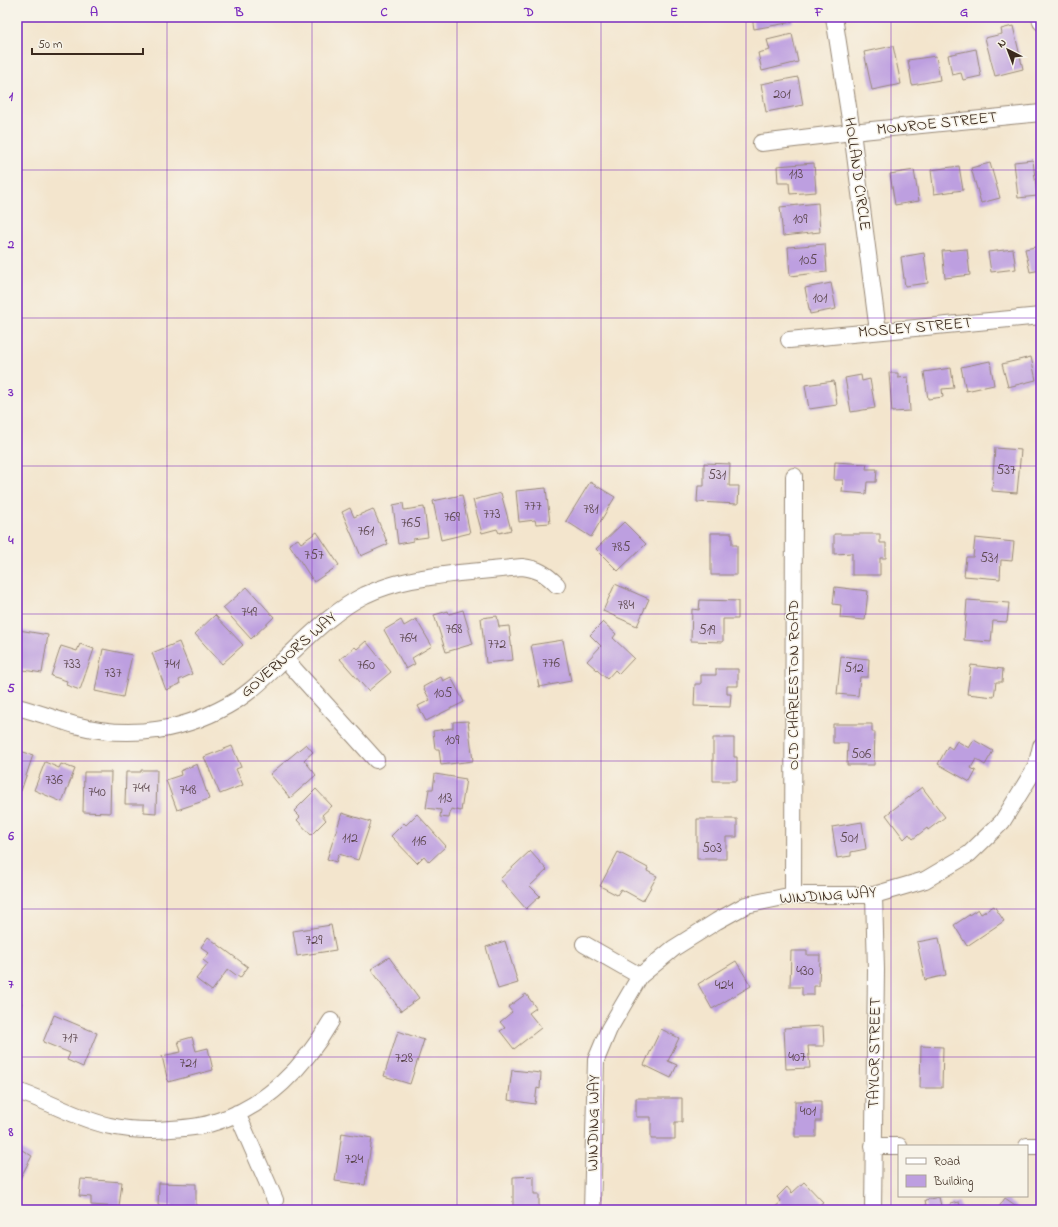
<svg xmlns="http://www.w3.org/2000/svg" width="1058" height="1227" font-family="'Indie Flower',sans-serif">
<style>
.building{fill:#bd9fe0}
.lines{fill:none;stroke-linecap:round;stroke-linejoin:round}
.street-casing{stroke:#978876;stroke-width:18}
.street{stroke:#fff;stroke-width:16}
.grid{fill:none;stroke:#7b2cbf;stroke-width:1;stroke-opacity:0.55}
.labels{text-anchor:middle;dominant-baseline:central;stroke-width:3;stroke-linejoin:round;paint-order:stroke}
.number-label{font-size:14px;fill:#5c474e}
.street-label{font-size:16px;fill:#3b2a1e;stroke:#f7f3e8}
.neatline{fill:none;stroke:#7b2cbf;stroke-width:1.5}
.grid-label{font-size:13px;text-anchor:middle;font-weight:bold;fill:#7b2cbf}
</style>
<rect width="100%" height="100%" fill="#f7f3e8"/>
<filter id="ink" filterUnits="userSpaceOnUse"><feTurbulence type="fractalNoise" baseFrequency=".025" numOctaves="2"/><feDisplacementMap in="SourceGraphic" scale="8" xChannelSelector="R" yChannelSelector="G"/><feConvolveMatrix kernelMatrix="1 2 1 2 8 2 1 2 1" color-interpolation-filters="sRGB"/></filter>
<filter id="wash" filterUnits="userSpaceOnUse"><feTurbulence type="fractalNoise" baseFrequency=".012" numOctaves="4" result="noise"/><feDisplacementMap in="SourceGraphic" scale="16" xChannelSelector="R" yChannelSelector="G"/><feGaussianBlur stdDeviation="0.9" result="paint"/><feColorMatrix in="noise" values="0 0 0 0 0 0 0 0 0 0 0 0 0 0 0 0 0 1.4 0 .05"/><feComposite in="paint" operator="in"/></filter>
<g filter="url(#wash)">
<rect width="100%" height="100%" fill="#f3e5cd"/>
<g id="blocks">
<path class="building" d="M752 17H792L793 22 754 29Z
M1013 26 1023 69 995 76 985 38 1002 34 1001 29Z
M792 34 798 62 762 71 758 53 770 50 767 40Z
M893 46 901 84 872 90 864 52Z
M976 49 981 76 963 80 961 73 952 75 948 55Z
M936 56 940 80 912 85 908 60Z
M798 77 803 105 766 112 761 84Z
M1033 160 1037 196 1018 198 1014 162Z
M814 163 816 192 790 194 789 183H778L777 166Z
M990 163 1000 198 981 203 971 168Z
M959 166 963 190 934 194 931 170Z
M914 170 919 201 895 205 890 174Z
M818 203 820 232 783 236 780 207Z
M825 244 827 272 790 276 788 247Z
M1041 246V270L1030 272 1025 249Z
M967 249 970 275 945 278 942 251Z
M1013 249 1016 269 991 272 988 252Z
M924 253 928 283 905 286 901 257Z
M831 283 836 309 810 314 805 288Z
M1031 357 1036 380 1008 387 1002 364Z
M990 361 994 385 966 391 961 367Z
M951 368 954 388 942 389 943 397 928 399 924 372Z
M889 373H898V378L908 377 910 411 892 412Z
M861 375 862 381 870 379 875 408 851 412 845 378Z
M834 381 837 405 809 409 805 385Z
M995 448 1021 450 1017 493 992 491Z
M835 462 867 464 866 469H877L876 482H867L866 494 842 492 843 480H834Z
M704 463 730 464 729 486H739L738 504 697 502 698 486H704Z
M590 482 615 497 591 537 566 521Z
M546 488 550 523 536 524 535 520 519 522 516 491Z
M501 493 511 530 499 533 497 529 482 533 473 500Z
M462 495 470 533 441 540 433 501Z
M403 503 404 510 424 507 428 537 413 539V541L398 544 393 505Z
M350 508 354 517 373 509 388 544 361 556 342 512Z
M624 522 646 544 618 571 596 549Z
M317 532 339 565 314 582 289 544 298 539 301 543Z
M711 533H732V545H737V575H711Z
M834 534H880V543H886V558H880V575H852V553L834 554Z
M975 538 1014 542 1012 561 1001 560 1000 579 964 576 966 557H973Z
M615 584 649 599 637 626 603 611Z
M247 587 274 617 251 639 223 608Z
M835 587 868 591 865 620 840 618 841 605 833 604Z
M700 600 738 601V619H723V642L691 641 692 609 699 610Z
M967 600 1009 603 1007 622 993 621 991 642 964 640Z
M463 610 473 644 446 652 434 615 448 611 449 614Z
M215 615 243 645 222 664 195 634Z
M497 616 499 627 509 626 513 660 486 663 481 618Z
M416 619 432 646 412 658 415 664 406 669 384 630 401 620 404 626Z
M603 622 616 634 613 638 634 658 619 674 615 670 607 679 587 661 601 646 590 635Z
M19 630 48 635 42 673 17 669V643Z
M563 640 571 681 539 687 531 645Z
M366 641 391 672 368 691 340 659 355 647 357 649Z
M179 642 192 674 179 680 180 684 166 690 152 653Z
M80 644 94 649 80 690 66 685 67 681 51 676 61 646 77 651Z
M103 649 132 655 123 697 95 691Z
M841 656 869 659 868 677H860L858 696 837 694Z
M971 665 1003 669 1002 682H996L994 697 967 694Z
M716 669H738V686H727V694H731L730 707 694 706 695 684H701V675H716Z
M441 677 443 681 451 677 464 702 426 721 418 706 430 700 423 687Z
M468 721 473 761 441 765 439 749H435L433 731 453 728V722Z
M833 724H872V732H875L874 765H847L848 743H833Z
M713 738H734V757H737V781H713Z
M974 740 993 751 985 765 976 759 971 768 976 771 970 782 938 764 948 746 952 749 957 741 969 748Z
M306 744 313 752 304 760 316 775 290 798 270 774Z
M232 746 241 767 236 769 243 785 220 794 204 757Z
M17 750 33 755 21 791 17 790Z
M45 762 59 768 61 764 75 769 62 802 34 790Z
M197 764 209 799 177 810 166 780 181 775 180 771Z
M141 770H157L156 813 144 812V804H125L126 772H141Z
M84 772H111L110 813 83 812Z
M435 774 466 779 461 811 451 809 449 818 440 817 441 810 426 808 429 789H433Z
M922 787 945 817 928 830 927 828 913 839 909 834 904 839 886 815Z
M316 789 332 806 322 815 326 820 311 835 297 820 300 817 294 811Z
M342 813 371 822 358 860 339 854 336 862 327 859Z
M417 814 446 846 429 862 424 856 417 863 391 836 404 823 406 825Z
M697 819H737V837H726V859H697Z
M862 822 866 849 851 852V856L837 858 832 827Z
M530 851 547 870 530 886 540 896 526 909 500 879Z
M618 852 648 868 647 871 657 876 643 901 621 889 617 895 600 886Z
M994 906 1004 921 967 946 954 925 978 909 981 914Z
M331 925 336 950 297 956 293 931Z
M208 937 248 967 240 978 228 969 212 991 196 979 208 964 203 960 209 953 201 947Z
M939 938 946 975 925 980 917 942Z
M505 941 518 983 498 989 486 947Z
M791 951H807V955H820L819 986H814V995H802V987H790Z
M389 957 419 998 401 1011 371 969Z
M736 961 751 986 712 1009 698 984Z
M526 994 536 1008 529 1013 541 1028 514 1049 500 1031 505 1028 500 1022 512 1012 508 1007Z
M17 1001 22 1003 17 1017Z
M54 1015 97 1033 83 1067 67 1060 70 1053 43 1042Z
M823 1026 824 1046H808L810 1068 786 1069 784 1028Z
M661 1029 679 1038 668 1061 677 1065 671 1078 644 1065Z
M398 1031 424 1040 410 1084 384 1076Z
M192 1037 196 1051 208 1048 213 1070 168 1082 162 1056 181 1052 178 1041Z
M921 1046 943 1047 942 1088H920Z
M512 1070 541 1073 540 1089 537 1088 535 1104 508 1100Z
M636 1098H682V1122H675V1139H651V1117H636Z
M795 1101H821V1121H816V1137H795Z
M342 1133 372 1138 365 1185 335 1181Z
M17 1147 32 1156 17 1184Z
M534 1176V1194H539V1210H513V1177Z
M81 1179 122 1182 119 1207 91 1205V1197L79 1196Z
M804 1182 823 1202 813 1210H775L774 1208 781 1202 777 1197 787 1187 792 1193Z
M159 1183 196 1184V1210H172V1206L158 1205Z
M939 1197 942 1210H927L925 1200Z
M1005 1198 1018 1207 1016 1210H997Z
M959 1202 961 1210H942L951 1207 950 1204Z"/>
</g>
</g>
<g filter="url(#ink)">
<use href="#blocks" fill-opacity="0" stroke="#978876" stroke-width="1"/>
<g class="lines">
<defs>
<path id="street" d="M834 17 852 132 878 331
M1040 17 1041 22
M761 143 852 132 1041 113
M789 340 1041 316
M285 659 376 760
M17 707C37 712 55 719 75 725 131 740 187 731 237 700 251 691 264 679 276 667 304 642 331 612 365 595 395 581 426 577 459 573 480 571 501 569 522 567 538 569 545 573 557 585
M793 895 794 476
M584 944 640 976
M17 1091C49 1101 77 1119 110 1126 130 1130 151 1131 171 1129 186 1128 201 1127 215 1122 266 1107 305 1066 331 1021
M237 1113 275 1200
M873 1146H899
M1027 1146H1041
M592 1210 596 1060 609 1029 640 976 674 948 717 921 746 905 793 895H874L925 880 969 854 1002 822 1036 767 1041 746
M873 1210 876 970 874 895"/>
</defs>
<use href="#street" class="street-casing"/>
<use href="#street" class="street"/>
</g>
</g>
<path class="grid" d="M167 17V1210M312 17V1210M457 17V1210M601 17V1210M746 17V1210M891 17V1210M17 170H1041M17 318H1041M17 466H1041M17 614H1041M17 761H1041M17 909H1041M17 1057H1041"/>
<g class="labels">
<g class="number-label">
<text x="782" y="94">201</text>
<text x="796" y="174">113</text>
<text x="800" y="219">109</text>
<text x="808" y="260">105</text>
<text x="820" y="298">101</text>
<text x="1006" y="470">537</text>
<text x="717" y="475">531</text>
<text x="533" y="506">777</text>
<text x="591" y="509">781</text>
<text x="492" y="514">773</text>
<text x="452" y="517">769</text>
<text x="411" y="523">765</text>
<text x="366" y="531">761</text>
<text x="621" y="547">785</text>
<text x="314" y="555">757</text>
<text x="989" y="558">531</text>
<text x="626" y="605">784</text>
<text x="249" y="612">749</text>
<text x="454" y="629">768</text>
<text x="707" y="630">519</text>
<text x="408" y="638">764</text>
<text x="497" y="644">772</text>
<text x="551" y="663">776</text>
<text x="72" y="664">733</text>
<text x="172" y="664">741</text>
<text x="366" y="665">760</text>
<text x="854" y="668">512</text>
<text x="113" y="673">737</text>
<text x="443" y="693">105</text>
<text x="452" y="740">109</text>
<text x="861" y="754">506</text>
<text x="54" y="780">736</text>
<text x="141" y="788">744</text>
<text x="188" y="790">748</text>
<text x="97" y="792">740</text>
<text x="445" y="798">113</text>
<text x="350" y="838">112</text>
<text x="849" y="838">501</text>
<text x="419" y="841">116</text>
<text x="712" y="848">503</text>
<text x="314" y="940">729</text>
<text x="805" y="971">430</text>
<text x="724" y="985">424</text>
<text x="70" y="1038">717</text>
<text x="797" y="1057">407</text>
<text x="404" y="1058">728</text>
<text x="188" y="1063">721</text>
<text x="808" y="1111">401</text>
<text x="354" y="1159">724</text>
</g>
<g class="street-label">
<text transform="translate(937 124) rotate(-6)">MONROE STREET</text>
<text transform="translate(857 174) rotate(82)">HOLLAND CIRCLE</text>
<text transform="translate(915 328) rotate(-5)">MOSLEY STREET</text>
<text transform="translate(289 655) rotate(-41)">GOVERNOR'S WAY</text>
<text transform="translate(794 685) rotate(-90)">OLD CHARLESTON ROAD</text>
<text transform="translate(828 896) rotate(-4)">WINDING WAY</text>
<text transform="translate(875 1053) rotate(-89)">TAYLOR STREET</text>
<text transform="translate(594 1123) rotate(-89)">WINDING WAY</text>
</g>
</g>
<rect width="1058" height="1227" fill="none" stroke="#f7f3e8" stroke-width="44"/>
<rect x="898" y="1145" width="130" height="52" fill="#f7f3e8" stroke="#aca397"/>
<rect x="906" y="1158" width="20" height="6" fill="#ffffff" stroke="#aca397"/>
<text x="934" y="1165" font-size="12" fill="#3b2a1e">Road</text>
<rect x="906" y="1175" width="20" height="12" fill="#bd9fe0" stroke="#aca397"/>
<text x="934" y="1185" font-size="12" fill="#3b2a1e">Building</text>
<g transform="translate(1008 50) rotate(318)" stroke="#f7f3e8" stroke-width="3" paint-order="stroke">
<path d="M0-3L7 15L0 10L-7 15Z" fill="#3b2a1e"/>
<text y="-6" font-size="11" font-weight="bold" text-anchor="middle" fill="#3b2a1e">N</text>
</g>
<path d="M32 48v6h111v-6" fill="none" stroke="#3b2a1e" stroke-width="2"/>
<text x="38" y="48" font-size="12" fill="#3b2a1e" stroke="#f7f3e8" stroke-width="3" paint-order="stroke">50 m</text>
<rect x="22" y="22" width="1014" height="1183" class="neatline"/>
<g class="grid-label">
<text x="94" y="16">A</text>
<text x="239" y="16">B</text>
<text x="384" y="16">C</text>
<text x="529" y="16">D</text>
<text x="674" y="16">E</text>
<text x="819" y="16">F</text>
<text x="964" y="16">G</text>
<text x="11" y="100">1</text>
<text x="11" y="248">2</text>
<text x="11" y="396">3</text>
<text x="11" y="544">4</text>
<text x="11" y="692">5</text>
<text x="11" y="840">6</text>
<text x="11" y="988">7</text>
<text x="11" y="1136">8</text>
</g>
</svg>
